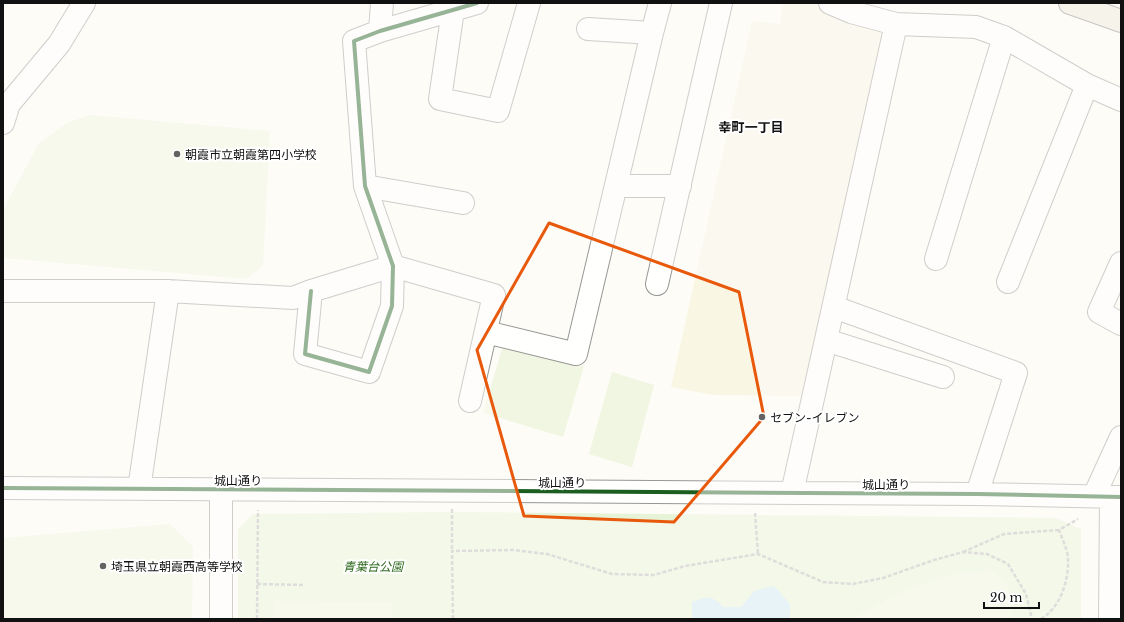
<svg xmlns="http://www.w3.org/2000/svg" width="1124" height="622" font-family="'Libre Baskerville','Noto Sans JP',serif">
<style>
.farmland{fill:#f9f7e4}
.green{fill:#e7f3d7}
.pitch{fill:#f0f6e1}
.water{fill:#cde8f7}
.lines{fill:none;stroke-linecap:round;stroke-linejoin:round}
.minor-casing{stroke:#979795;stroke-width:24}
.major-casing{stroke:#858482;stroke-width:24}
.path{stroke:#b9b9b8;stroke-width:2.5;stroke-dasharray:4 2;stroke-linecap:butt}
.minor{stroke:#fffffe;stroke-width:22}
.major{stroke:#ede9dc;stroke-width:22}
.cycleway-casing{stroke:#fff;stroke-width:6}
.cycleway{stroke:#1b5e20;stroke-width:4}
.marked{fill:none;stroke:#e8590c;stroke-width:3;stroke-linejoin:round}
.poi-dot{fill:#646362;stroke:#fff;stroke-width:1.5}
.labels{text-anchor:middle;dominant-baseline:central;stroke-width:4;stroke-linejoin:round;paint-order:stroke}
.poi-label{font-size:12px;fill:#111;stroke:#fff;text-anchor:start}
.street-label{font-size:12px;fill:#111;stroke:#fff}
.park-label{font-size:12px;font-style:italic;fill:#2f6b1f;stroke:#fff}
.neighbourhood-label{font-size:13px;font-weight:bold;fill:#111;stroke:#fff}
</style>
<rect width="100%" height="100%" fill="#fdfcf7"/>
<path class="farmland" d="M783 3H819L836 16 883 30 804 396 713 395 671 387 752 21 780 24Z"/>
<path class="green" d="M452 512 1056 518 1081 529V619H238V529L253 514Z"/>
<path class="pitch" d="M90 115 270 131 263 266 246 279 3 258V210L39 143 67 123Z
M504 342 584 366 563 437 483 413Z
M612 372 654 385 632 467 589 454Z
M170 524 193 547 192 619H3V538Z
M993 571 1008 585 1012 619H854L887 599 935 579 956 573Z
M275 601 392 602V619H274Z"/>
<path class="water" d="M774 586 790 604V619H694L692 616V602C706 596 713 595 723 607H741L754 591Z"/>
<g class="lines">
<defs>
<path id="minor" d="M454 3 440 99 498 111 529 3
M830 3 851 12 896 24 976 27 1004 37 1087 85 1121 100
M588 29 652 33
M380 31 382 3
M3 123 9 104 59 44 84 3
M365 186 463 203
M616 186H680
M936 259 1004 37
M1121 263 1099 312 1121 324
M1008 282 1087 85
M657 284 721 3
M3 291H168L293 298 311 291 393 266 494 295 470 401
M311 291 305 354 369 372 392 306 393 266 365 186 354 41 380 31 477 3
M834 307 1016 373 977 494
M486 332 576 354 652 33 660 3
M826 340 943 377
M3 488 977 494 1121 497
M139 489 168 291
M792 493 896 24
M1094 496 1121 437
M221 619V490
M1110 619 1111 497"/>
<path id="major" d="M1070 3 1121 21"/>
</defs>
<use href="#minor" class="minor-casing"/>
<use href="#major" class="major-casing"/>
<path class="path" d="M452 509V551
M755 513 758 554
M963 552 1004 534 1059 530
M257 584 303 585
M257 619 258 510
M453 619 452 551 513 550 547 554 612 574 654 575 685 566 758 554 823 582 853 584 883 578 934 560 963 552 987 554 1008 564 1026 594 1032 619
M1041 619C1060 608 1069 581 1068 559 1068 550 1062 539 1059 530L1078 519"/>
<use href="#minor" class="minor"/>
<use href="#major" class="major"/>
<defs>
<path id="cycleway" d="M311 291 305 354 369 372 392 306 393 266 365 186 354 41 380 31 477 3
M3 488 977 494 1121 497"/>
</defs>
<use href="#cycleway" class="cycleway-casing"/>
<use href="#cycleway" class="cycleway"/>
</g>
<path d="M0 0H1124V622H0ZM549 223 739 292 764 417 674 522 524 516 477 350Z" fill="#fdfcf7" fill-opacity=".55" fill-rule="evenodd"/>
<path class="marked" d="M549 223 739 292 764 417 674 522 524 516 477 350Z"/>
<g class="poi-dot">
<circle cx="177" cy="154" r="4"/>
<circle cx="762" cy="417" r="4"/>
<circle cx="103" cy="566" r="4"/>
</g>
<g class="labels">
<g class="poi-label">
<text x="185" y="154">朝霞市立朝霞第四小学校</text>
<text x="770" y="417">セブン-イレブン</text>
<text x="111" y="566">埼玉県立朝霞西高等学校</text>
</g>
<g class="street-label">
<text x="238" y="480">城山通り</text>
<text x="562" y="482">城山通り</text>
<text x="886" y="484">城山通り</text>
</g>
<g class="park-label">
<text x="373" y="566">青葉台公園</text>
</g>
<g class="neighbourhood-label">
<text x="751" y="127">幸町一丁目</text>
</g>
</g>
<rect width="1124" height="622" fill="none" stroke="#111111" stroke-width="8"/>
<path d="M984 602v6h55v-6" fill="none" stroke="#111111" stroke-width="2"/>
<text x="990" y="602" font-size="12" fill="#111111" stroke="#ffffff" stroke-width="3" paint-order="stroke">20 m</text>
</svg>
